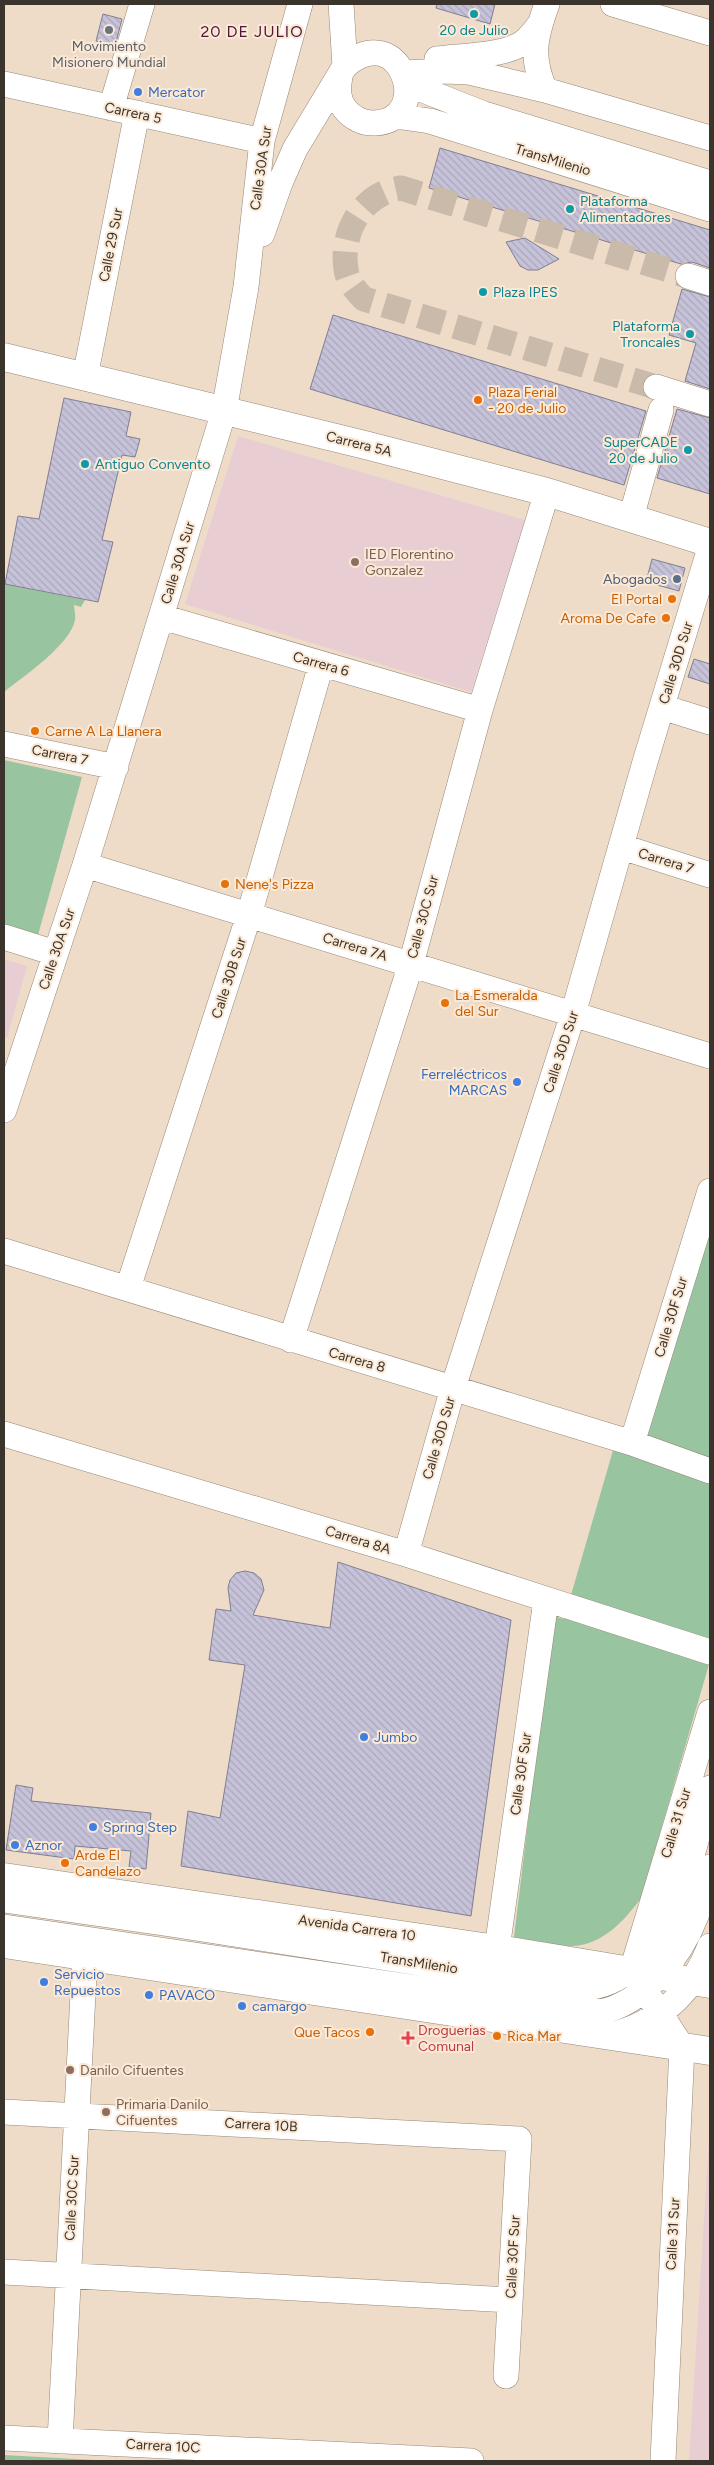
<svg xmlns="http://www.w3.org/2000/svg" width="714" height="2465" font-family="Figtree,sans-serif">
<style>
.education{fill:#e8ced3}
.green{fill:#98c5a0}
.building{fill:url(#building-back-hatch);stroke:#817e93}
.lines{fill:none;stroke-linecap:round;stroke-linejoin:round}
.minor-tunnel{stroke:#cabaaa;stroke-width:25;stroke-dasharray:25 12;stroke-linecap:butt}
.minor-casing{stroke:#978775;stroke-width:26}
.major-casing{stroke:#978775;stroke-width:29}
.minor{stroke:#fff;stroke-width:25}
.major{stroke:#fff;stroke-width:28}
.culture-dot{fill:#0f9aa8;stroke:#fbe9d6;stroke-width:2}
.worship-dot{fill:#6b7280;stroke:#fbe9d6;stroke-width:2}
.shop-dot{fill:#3f7fe0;stroke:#fbe9d6;stroke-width:2}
.food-dot{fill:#e8710a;stroke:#fbe9d6;stroke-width:2}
.education-dot{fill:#8d6e63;stroke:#fbe9d6;stroke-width:2}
.service-dot{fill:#5c6f8a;stroke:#fbe9d6;stroke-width:2}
.health-dot{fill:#e0444e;stroke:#fbe9d6;stroke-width:2}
.labels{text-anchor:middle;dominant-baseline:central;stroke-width:4;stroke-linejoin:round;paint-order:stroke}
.culture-label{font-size:14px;fill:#0d838f;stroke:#fbe9d6;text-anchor:start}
.worship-label{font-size:14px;fill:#5b616d;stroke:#fbe9d6}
.shop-label{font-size:14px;fill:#366cbe;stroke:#fbe9d6;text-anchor:start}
.street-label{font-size:14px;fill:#3b342c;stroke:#fbe9d6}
.food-label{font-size:14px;fill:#c56008;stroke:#fbe9d6;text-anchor:start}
.education-label{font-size:14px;fill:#785e54;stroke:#fbe9d6;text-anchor:start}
.service-label{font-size:14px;fill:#4e5e75;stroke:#fbe9d6;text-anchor:end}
.health-label{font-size:14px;fill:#be3a42;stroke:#fbe9d6;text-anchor:start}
.quarter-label{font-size:16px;letter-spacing:1px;fill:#52163b;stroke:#fbe9d6}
</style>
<defs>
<pattern id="building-back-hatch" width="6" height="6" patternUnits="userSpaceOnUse" patternTransform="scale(1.25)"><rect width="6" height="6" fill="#c6c2d9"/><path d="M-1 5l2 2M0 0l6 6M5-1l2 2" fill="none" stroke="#aba7ba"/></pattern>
</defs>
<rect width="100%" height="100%" fill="#eedcc9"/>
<path class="education" d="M238 436 525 520 471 692 185 604Z
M4 959 27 966 7 1038 4 1037Z
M710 2122V2461H689Z"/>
<path class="green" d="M4 584 85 600 81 607 74 605C74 609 76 616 75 620 71 644 23 677 4 692Z
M4 760 82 777 38 935 4 924Z
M710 1209V1661L641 1898C625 1920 602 1946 571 1946 552 1946 532 1940 514 1937L553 1616 564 1619 614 1447 635 1453Z
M4 2455 113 2461H4Z"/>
<path class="building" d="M437 4H495L490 24 436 8Z
M103 14 122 19 115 46 96 41Z
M440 148 710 230V268L692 262 681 264 429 188Z
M525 238 559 259 538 270H528L520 266 506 242Z
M682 289 710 297V389L685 381 696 343 669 335Z
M333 315 646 411 624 485 310 389Z
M64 398 131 412 126 436 140 439 135 457 122 455 102 540 113 542 98 602 5 584 18 516 39 519Z
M677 409 710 418V494L657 478Z
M652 559 685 568 679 591 646 582Z
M694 659 710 664V684L688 677Z
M338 1562 511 1620 471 1916 181 1866 188 1811 220 1818 245 1665 209 1660 216 1609 231 1611 228 1588 230 1580 236 1573 245 1571 254 1573 261 1579 264 1590 253 1615 330 1628Z
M16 1785 33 1788 31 1801 151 1813 146 1869 129 1867 131 1851 75 1846 74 1859 6 1850Z"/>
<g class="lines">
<path class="minor-tunnel" d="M656 387 364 299C356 291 347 281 346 269 340 232 363 193 401 188L688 276"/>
<defs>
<path id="minor" d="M341 4 345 66
M613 4 710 33
M437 59C460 56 497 56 517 46 527 42 533 33 539 25
M404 73 445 71 469 72 545 90 710 138
M4 84 262 141
M408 84 484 114 710 183
M545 90C530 57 535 37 547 4
M111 108 142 4
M395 116 430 121 710 209
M262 234 280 183 295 149 345 66C401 17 435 120 375 123 364 124 352 118 345 109 337 99 338 88 340 76
M688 276 710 283
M85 377 137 113
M656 387 710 404
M631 518 661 410
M162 617 480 710
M662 707 710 722
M4 744 116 767
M622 847 710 875
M85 865 710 1056
M4 937 55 953
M4 1110 85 865 224 411 246 287 262 141 300 4
M4 1251 632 1443 710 1471
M128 1288 249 915 321 665
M291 1340 411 964 480 710 547 492
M4 1434 406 1554 710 1652
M632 1443 710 1191
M406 1554 453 1388 573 1014 645 762 710 548
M4 1900 170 1924 580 1988C667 1986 692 1855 710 1788
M4 1927 512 2002 601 2012C645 2002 680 1957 696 1916 701 1900 705 1883 710 1867
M497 1949 546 1600
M608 2036C657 2024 692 1994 710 1946
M4 2112 519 2139 506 2376
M4 2272 510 2300
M4 2438 471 2461
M60 2441 85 1955
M663 2461 682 2047 632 1970 710 1712"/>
<path id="major" d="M4 357 365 445 547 492 710 543
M4 1877 497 1949 710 1984
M4 1944 710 2051"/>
</defs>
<use href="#minor" class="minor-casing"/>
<use href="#major" class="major-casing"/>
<use href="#minor" class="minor"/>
<use href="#major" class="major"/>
</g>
<g class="culture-dot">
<circle cx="474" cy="14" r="5"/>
<circle cx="570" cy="209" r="5"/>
<circle cx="483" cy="292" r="5"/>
<circle cx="690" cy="334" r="5"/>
<circle cx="688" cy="450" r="5"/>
<circle cx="85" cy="464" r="5"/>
</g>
<circle class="worship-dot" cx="109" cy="30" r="5"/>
<g class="shop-dot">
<circle cx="138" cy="92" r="5"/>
<circle cx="517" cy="1082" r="5"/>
<circle cx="364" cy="1737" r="5"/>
<circle cx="93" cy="1827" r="5"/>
<circle cx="15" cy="1845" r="5"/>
<circle cx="44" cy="1982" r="5"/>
<circle cx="149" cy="1995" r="5"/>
<circle cx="242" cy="2006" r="5"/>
</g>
<g class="food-dot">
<circle cx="478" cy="400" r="5"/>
<circle cx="672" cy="599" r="5"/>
<circle cx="666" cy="618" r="5"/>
<circle cx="35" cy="731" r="5"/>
<circle cx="225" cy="884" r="5"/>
<circle cx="445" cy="1003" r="5"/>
<circle cx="65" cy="1863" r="5"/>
<circle cx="370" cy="2032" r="5"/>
<circle cx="497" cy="2036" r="5"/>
</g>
<g class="education-dot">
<circle cx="355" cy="562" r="5"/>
<circle cx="70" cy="2070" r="5"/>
<circle cx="106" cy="2112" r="5"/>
</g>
<circle class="service-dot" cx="677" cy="579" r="5"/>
<path class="health-dot" d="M405.5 2030.5h5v5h5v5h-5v5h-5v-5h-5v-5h5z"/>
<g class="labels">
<g class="culture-label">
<text x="474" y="30" text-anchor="middle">20 de Julio</text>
<text x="580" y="201">Plataforma<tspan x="580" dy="16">Alimentadores</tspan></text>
<text x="493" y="292">Plaza IPES</text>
<text x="680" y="326" text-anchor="end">Plataforma<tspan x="680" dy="16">Troncales</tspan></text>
<text x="678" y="442" text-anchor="end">SuperCADE<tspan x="678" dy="16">20 de Julio</tspan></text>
<text x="95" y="464">Antiguo Convento</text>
</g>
<g class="worship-label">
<text x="109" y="46">Movimiento<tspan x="109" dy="16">Misionero Mundial</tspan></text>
</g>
<g class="shop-label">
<text x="148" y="92">Mercator</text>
<text x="507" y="1074" text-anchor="end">Ferreléctricos<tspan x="507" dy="16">MARCAS</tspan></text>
<text x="374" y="1737">Jumbo</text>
<text x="103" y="1827">Spring Step</text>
<text x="25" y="1845">Aznor</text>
<text x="54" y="1974">Servicio<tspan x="54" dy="16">Repuestos</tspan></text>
<text x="159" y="1995">PAVACO</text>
<text x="252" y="2006">camargo</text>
</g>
<g class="street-label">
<text transform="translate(133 113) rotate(12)">Carrera 5</text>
<text transform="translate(553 160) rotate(17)">TransMilenio</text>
<text transform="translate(261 168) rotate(-82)">Calle 30A Sur</text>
<text transform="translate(111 245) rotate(-79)">Calle 29 Sur</text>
<text transform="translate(359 444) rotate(14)">Carrera 5A</text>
<text transform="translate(178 563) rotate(-73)">Calle 30A Sur</text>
<text transform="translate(676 663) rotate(-73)">Calle 30D Sur</text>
<text transform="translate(321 664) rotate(16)">Carrera 6</text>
<text transform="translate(60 755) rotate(11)">Carrera 7</text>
<text transform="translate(666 861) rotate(17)">Carrera 7</text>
<text transform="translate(423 917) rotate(-75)">Calle 30C Sur</text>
<text transform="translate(355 947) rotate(17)">Carrera 7A</text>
<text transform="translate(57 949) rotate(-71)">Calle 30A Sur</text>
<text transform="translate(229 978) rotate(-72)">Calle 30B Sur</text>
<text transform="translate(561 1052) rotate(-72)">Calle 30D Sur</text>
<text transform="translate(671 1317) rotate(-73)">Calle 30F Sur</text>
<text transform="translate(357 1360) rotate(16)">Carrera 8</text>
<text transform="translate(439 1438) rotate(-74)">Calle 30D Sur</text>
<text transform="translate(358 1540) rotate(17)">Carrera 8A</text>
<text transform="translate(521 1774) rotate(-82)">Calle 30F Sur</text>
<text transform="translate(676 1823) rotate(-73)">Calle 31 Sur</text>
<text transform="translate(357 1928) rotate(8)">Avenida Carrera 10</text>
<text transform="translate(419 1963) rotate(9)">TransMilenio</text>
<text transform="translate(261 2125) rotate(3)">Carrera 10B</text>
<text transform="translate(72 2198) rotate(-87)">Calle 30C Sur</text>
<text transform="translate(673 2234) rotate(-87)">Calle 31 Sur</text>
<text transform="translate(513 2257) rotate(-87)">Calle 30F Sur</text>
<text transform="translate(163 2446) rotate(3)">Carrera 10C</text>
</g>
<g class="food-label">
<text x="488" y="392">Plaza Ferial<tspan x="488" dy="16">- 20 de Julio</tspan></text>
<text x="662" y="599" text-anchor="end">El Portal</text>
<text x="656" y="618" text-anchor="end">Aroma De Cafe</text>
<text x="45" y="731">Carne A La Llanera</text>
<text x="235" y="884">Nene's Pizza</text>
<text x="455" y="995">La Esmeralda<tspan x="455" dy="16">del Sur</tspan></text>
<text x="75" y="1855">Arde El<tspan x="75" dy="16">Candelazo</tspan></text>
<text x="360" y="2032" text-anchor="end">Que Tacos</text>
<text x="507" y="2036">Rica Mar</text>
</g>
<g class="education-label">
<text x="365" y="554">IED Florentino<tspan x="365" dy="16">Gonzalez</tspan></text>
<text x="80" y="2070">Danilo Cifuentes</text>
<text x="116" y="2104">Primaria Danilo<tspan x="116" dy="16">Cifuentes</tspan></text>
</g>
<g class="service-label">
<text x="667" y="579">Abogados</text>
</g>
<g class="health-label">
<text x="418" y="2030">Droguerias<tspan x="418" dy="16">Comunal</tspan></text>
</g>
<g class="quarter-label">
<text x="252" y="31">20 DE JULIO</text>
</g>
</g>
<rect width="714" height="2465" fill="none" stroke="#3b342c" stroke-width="10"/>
</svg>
